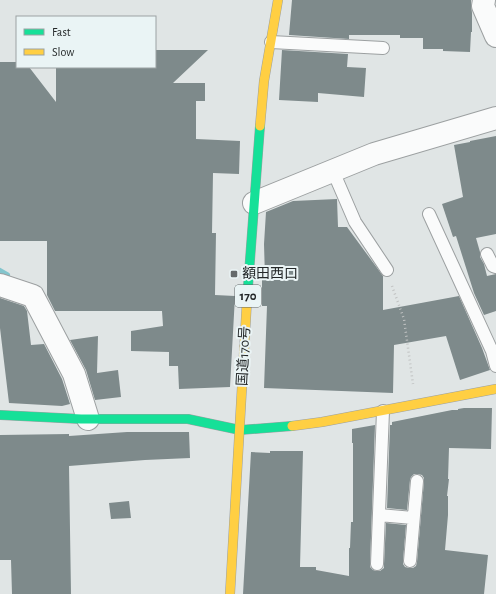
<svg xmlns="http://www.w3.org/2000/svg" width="496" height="594" font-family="'Alegreya Sans','Noto Sans JP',sans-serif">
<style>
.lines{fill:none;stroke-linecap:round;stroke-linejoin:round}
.stream{stroke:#83c5cd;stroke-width:6}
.building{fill:#7e8a8b}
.lane-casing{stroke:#9ca0a1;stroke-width:14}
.street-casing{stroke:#9ca0a1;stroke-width:24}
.fast-casing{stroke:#9ca0a1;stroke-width:10}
.slow-casing{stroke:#9ca0a1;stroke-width:10}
.path{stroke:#c1c3c3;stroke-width:2.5;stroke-dasharray:1 3;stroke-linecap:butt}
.lane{stroke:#fafbfb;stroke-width:12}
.street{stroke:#fafbfb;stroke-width:22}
.fast{stroke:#16e098;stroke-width:9}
.slow{stroke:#ffcf43;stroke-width:9}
.poi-dot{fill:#666a6b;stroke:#eaf4f5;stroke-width:1.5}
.labels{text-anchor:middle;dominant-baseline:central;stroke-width:4;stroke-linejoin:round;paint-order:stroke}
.shield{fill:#eaf4f5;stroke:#5f6566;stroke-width:1}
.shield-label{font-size:13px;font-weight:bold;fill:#242829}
.poi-label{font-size:14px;fill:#242829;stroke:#eaf4f5;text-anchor:start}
.street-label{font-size:14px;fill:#242829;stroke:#eaf4f5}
</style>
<rect width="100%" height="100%" fill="#e0e5e5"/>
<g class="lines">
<path class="stream" d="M0 271 7 275"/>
</g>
<path class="building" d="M292 0H471V4L472 13V32H471L470 52 443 51V49H423V38H400V35H349V39L289 35Z
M155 50H208L173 83H205V101H196V139L240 141 239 174 213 173 212 233H216L215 295 235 296 230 387 179 389 178 366H169V352L131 351V331L163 326 162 311H55L47 295V241H0V62H17V67H29L56 102V67H155Z
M282 50 348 54 347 67 366 68 364 97 318 93V102L279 100Z
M496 136V234L476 238 480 252V257L484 264 487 276 496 274V311L484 315 474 293 456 236 453 237 442 204 463 197 454 145 470 142V141Z
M337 199 338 227H347L383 276V310L459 296 482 348 490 370 460 380 446 336 394 345 393 393 264 388 267 306H262V278H265L264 244 266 212 293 201Z
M0 298 24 306 27 311 31 345 44 344 62 379 70 404 62 406 9 403 0 328Z
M98 336 97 373 118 370 121 397 95 400 86 370 70 340Z
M464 408H492L491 449 449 448 448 479H449L447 496H448V515L445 550 488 555 484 594H243L251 452 270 453V451H303L300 567H316V570L349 576V548H350L351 522H353V443H352V429L375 425 370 564V567L373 570 376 571H380L384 568V564L386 523 406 525 403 561V564L405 567 409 568H413L416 566 417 562 424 481V478L422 475 418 474H414L411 477 410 480 407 510 387 508 390 425H392V422L452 410H458V409Z
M127 432H189L190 458 145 460 69 466 71 594H12L11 560H0V435L69 434V436Z
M129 501 131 518 111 519 109 503Z"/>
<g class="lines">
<defs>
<path id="lane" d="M271 42 383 48
M333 171 355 222 387 270
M429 214 492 351 496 366
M487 254 493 266 496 267
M379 515 413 518
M410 561 417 481
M377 564 383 411"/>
<path id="street" d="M484 0 483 6 496 36
M254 203 374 154 496 118
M0 285 33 296 74 374 88 419"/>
<path id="fast" d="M247 300 260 126
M0 415 81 419H188L240 430 292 426"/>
<path id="slow" d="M260 126 264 81 278 0
M292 426 322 422 496 389
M230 594 247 300"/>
</defs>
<use href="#lane" class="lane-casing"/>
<use href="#street" class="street-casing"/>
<use href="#fast" class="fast-casing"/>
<use href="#slow" class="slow-casing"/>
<path class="path" d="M392 286 404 319 413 384"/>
<use href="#lane" class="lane"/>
<use href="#street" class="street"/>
<use href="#fast" class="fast"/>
<use href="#slow" class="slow"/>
</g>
<rect class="poi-dot" x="230" y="270" width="8" height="8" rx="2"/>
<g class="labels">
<rect class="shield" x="235" y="285" width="26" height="22" rx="3"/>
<g class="shield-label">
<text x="248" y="296">170</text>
</g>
<g class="poi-label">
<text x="242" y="274">額田西口</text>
</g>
<g class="street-label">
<text transform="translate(244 356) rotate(-87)">国道170号</text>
</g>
</g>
<rect x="16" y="16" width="140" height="52" fill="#eaf4f5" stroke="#9ba2a3"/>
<rect x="24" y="29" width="20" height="6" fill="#16e098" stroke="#9ba2a3"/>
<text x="52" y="36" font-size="12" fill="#242829">Fast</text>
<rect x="24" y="49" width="20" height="6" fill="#ffcf43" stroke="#9ba2a3"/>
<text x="52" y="56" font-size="12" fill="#242829">Slow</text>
</svg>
